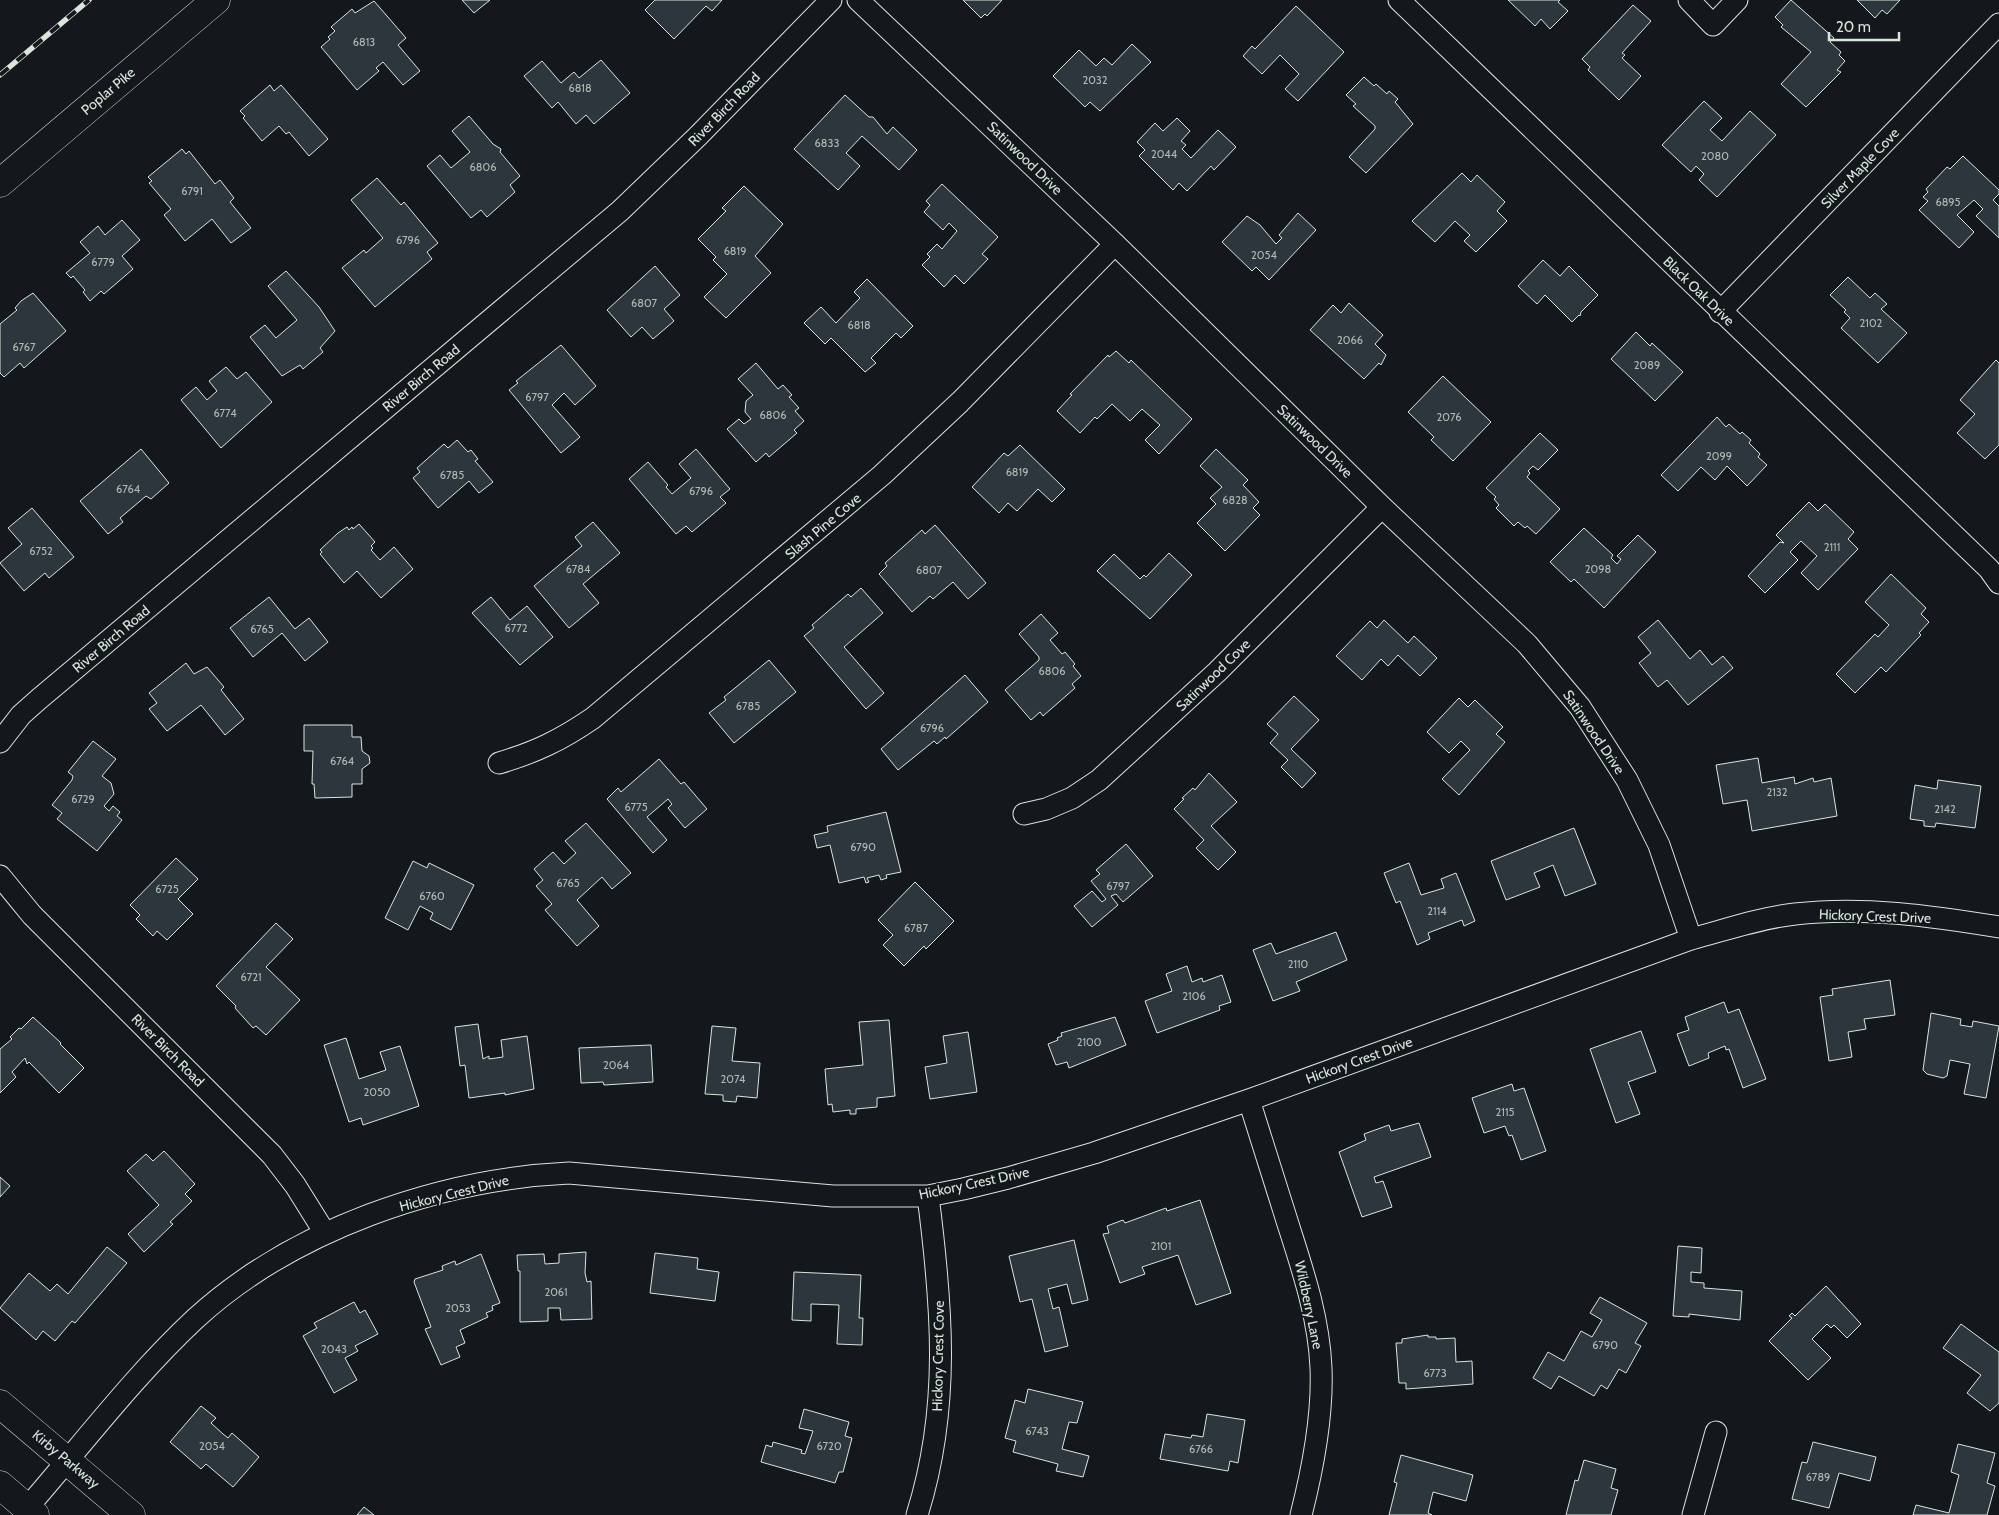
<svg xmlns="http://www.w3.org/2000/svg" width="1999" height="1515" font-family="Cabin,sans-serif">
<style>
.building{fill:#2c363c;stroke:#d8e6dc}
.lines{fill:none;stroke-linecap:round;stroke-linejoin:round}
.street-casing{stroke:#d8e6dc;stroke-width:23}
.secondary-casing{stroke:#d8e6dc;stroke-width:29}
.street{stroke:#14181c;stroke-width:21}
.secondary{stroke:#14181c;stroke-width:28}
.rail-casing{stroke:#d8e6dc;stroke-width:5.5}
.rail{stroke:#14181c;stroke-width:4;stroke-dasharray:11;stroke-linecap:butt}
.labels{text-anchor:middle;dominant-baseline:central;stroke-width:4;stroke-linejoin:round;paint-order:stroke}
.number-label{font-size:11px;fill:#adbab4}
.street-label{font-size:14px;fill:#d8e6dc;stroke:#14181c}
</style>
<rect width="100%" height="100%" fill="#14181c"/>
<path class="building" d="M462 0H490L474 13Z
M655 0H722L712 11 706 6 674 39 645 10Z
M963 0H1002L987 16 985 14 981 18Z
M1508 0H1560L1558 2 1568 11 1550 29 1541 19 1535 26Z
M1791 0 1834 38 1830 42 1841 52 1839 55 1845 61 1837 70 1841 72 1806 107 1781 84 1811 52 1781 27 1783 25 1775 17Z
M1857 0H1900L1887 14 1882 10 1875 18Z
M374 1 406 38 398 45 420 71 403 85 383 62 376 68 379 71 357 90 321 47 330 39 328 37 335 31 331 27 352 9 355 13Z
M1633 5 1651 21 1622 53 1625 55 1622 58 1641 76 1619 100 1588 70 1590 67 1582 59Z
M1296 6 1344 52 1298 101 1285 89 1299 74 1280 55 1262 74 1243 56 1252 46 1255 49Z
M1132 44 1151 62 1100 111 1090 102 1085 107 1053 76 1079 50 1096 66 1104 58 1112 65Z
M601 60 630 93 594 124 586 115 576 124 558 102 552 108 524 76 542 61 561 83 574 72 579 78Z
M1364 77 1374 86 1376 84 1387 94 1389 91 1398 99 1395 102 1413 124 1366 173 1349 157 1375 129V126L1353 106 1356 104 1346 95Z
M270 85 274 91 281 85 328 139 309 156 289 132 286 134 279 126 262 141 243 118 245 116 240 111Z
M845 95 869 117H873L887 134 893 127 917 150 899 170 862 136 846 153 860 166 838 190 794 149Z
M1704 101 1722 118 1710 130 1722 141 1750 111 1776 135 1717 197 1699 180 1704 174 1696 166 1691 172 1662 145Z
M469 116 493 144 501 149 500 152 520 176 510 185 515 192 487 217 481 210 471 218 427 166 440 155 451 168 470 152 452 131Z
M1177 118 1190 131 1181 141 1186 145 1182 149 1191 158 1218 130 1236 147 1214 170 1211 166 1187 191 1179 183 1173 190 1139 156 1145 150 1137 142 1155 123 1163 131Z
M182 149 186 154 189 151 215 184 220 180 234 198 230 202 251 228 231 243 212 219 185 241 164 215 171 209 149 183 152 181 148 177Z
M1963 156 1999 190V194L1993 200 1999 206V238L1976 216 1983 209 1974 200 1957 215 1974 232 1959 248 1919 210 1928 201 1923 197 1928 192 1926 189 1947 167 1950 169Z
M1462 173 1471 182 1477 175 1505 202 1497 211 1507 221 1476 252 1464 241 1470 235 1455 221 1435 242 1412 221Z
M377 178 401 205 404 202 438 243 427 252 432 259 375 307 342 268 364 250 366 253 383 238 351 200Z
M942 184 998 237 982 254 988 259 964 284 955 275 944 287 922 265 930 257 927 254 937 244 942 249 957 231 949 223 943 230 924 212 930 205 926 201Z
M744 186 783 224 755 256 771 273 726 318 704 297 727 274 713 260 716 257 698 239 726 211 722 208Z
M1298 213 1316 230 1269 280 1256 267 1252 271 1222 242 1247 216 1260 225 1276 244 1282 238 1279 235Z
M122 220 140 240 122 256 133 269 104 294 101 291 90 301 83 292 85 290 73 276 71 278 66 273 90 253 80 242 98 226 105 235Z
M1543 260 1560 276 1569 266 1598 295 1581 312 1580 316 1579 315 1572 322 1545 295 1537 304 1518 286Z
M655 266 680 295 664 309 674 321 653 339 642 327 631 337 607 310Z
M286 271 319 307 335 331 320 348 323 352 303 369 300 365 282 376 250 337 265 325 276 338 297 320 268 286Z
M1848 277 1870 298 1875 293 1887 304 1881 309 1907 333 1878 363 1841 328 1850 318 1844 312 1846 310 1830 295Z
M867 279 913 326 901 338 896 333 871 358 876 363 865 372 831 338 825 344 804 323 821 307 836 323 860 298 854 292Z
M33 293 66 331 24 368 20 363 4 377 0 373V324L17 310 15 308 21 301Z
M1349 303 1383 335 1375 344 1386 355 1381 365 1379 363 1364 379 1310 330 1333 305 1341 313Z
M1636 332 1650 346 1652 343 1683 372 1655 401 1611 359Z
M561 345 596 386 575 405 564 393 552 405 580 437 561 453 509 390 518 383 516 381Z
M1116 351 1129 363 1131 360 1192 419 1159 454 1145 440 1160 425 1142 409 1130 421 1112 404 1097 419 1095 417 1080 433 1057 411 1072 395 1070 394 1108 355 1109 357Z
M1996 360 1999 363V445L1985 459 1957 433 1975 414 1960 400Z
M756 363 778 389 783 385 792 395 789 397 799 408 795 411 804 421 794 430 797 433 769 457 766 453 756 462 727 429 739 419 744 424 751 419 745 412 746 401 753 395 738 379Z
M226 367 237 379 246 372 272 402 221 448 181 400 196 387 207 400 217 391 209 381Z
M1443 376 1491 422 1453 461 1431 440 1434 437 1408 412Z
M1717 417 1726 427 1729 424 1740 434 1742 432 1751 440 1749 443 1760 454 1758 457 1767 465 1747 486 1727 466 1715 480 1701 467 1678 491 1661 475Z
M1540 433 1558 450 1538 470 1533 466 1528 471 1530 473 1527 477 1560 509 1536 534 1527 526 1525 528 1518 522 1514 526 1496 508 1499 505 1494 499 1496 497 1486 488Z
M457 440 468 452 471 450 478 459 475 461 493 482 479 493 469 481 438 508 413 478 420 472 417 468 444 444 448 448Z
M1020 445 1065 489 1052 502 1038 489 1017 511 1008 503 999 513 972 487 1004 453 1008 456Z
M141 449 169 483 151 499 146 496 120 518 123 522 108 534 80 501Z
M696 449 730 489 720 497 726 503 692 532 686 526 676 534 629 479 648 462 668 485 666 487 672 494 691 478 679 464Z
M1216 449 1248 480 1243 485 1259 502 1253 508 1260 515 1225 551 1197 523 1216 504 1210 498 1222 487 1200 466Z
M1809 502 1818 511 1825 504 1854 532 1848 539 1858 549 1818 590 1801 573 1817 556 1801 541 1790 552 1798 560 1765 593 1748 576 1780 542 1784 543 1776 535Z
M32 508 74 557 49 578 45 573 24 591 0 563 22 544 8 528Z
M593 522 620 553 583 584 599 603 569 628 534 586 582 546 575 537Z
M359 524 375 542 371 546 373 548 371 550 380 560 394 547 413 569 381 598 357 571 344 583 320 554 322 552 320 550 338 533 347 527 349 530 352 527 353 529Z
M935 525 986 583 968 599 953 582 933 599 930 596 912 612 879 574 887 566 885 563 922 530 925 534Z
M1584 528 1613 555 1611 558 1617 564 1621 559 1617 556 1638 535 1656 552 1604 608 1574 579 1571 582 1550 562Z
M1169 553 1192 575 1150 619 1097 571 1114 554 1140 579 1144 575 1146 577Z
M1891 574 1926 608 1921 614 1929 622 1919 633 1921 635 1886 672 1881 667 1855 693 1836 674 1875 634 1878 637 1889 625 1865 602Z
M861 588 883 613 844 647 884 693 866 709 804 636 814 628 812 625 848 594 851 597Z
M269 597 295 629 309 618 328 642 305 661 282 633 253 657 230 628Z
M491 597 510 620 527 606 553 637 520 665 472 613Z
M1041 614 1058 633 1050 640 1062 654 1065 652 1075 664 1073 666 1081 676 1072 684 1075 688 1043 716 1040 712 1031 720 1005 690 1039 660V657L1019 634Z
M1384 620 1408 643 1414 636 1437 658 1420 676 1398 655 1388 666 1381 659 1362 680 1336 656 1370 621 1377 628Z
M1658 620 1690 659 1700 650 1712 665 1723 656 1733 668 1688 705 1667 680 1658 687 1639 663 1651 653 1638 637Z
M769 660 796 692 734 743 709 713 726 700 724 697Z
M186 663 194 674 207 667 224 687 221 690 244 719 225 735 201 705 167 731 149 709 157 703 149 693Z
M965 675 988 702 946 739 945 737 937 744 934 741 898 770 881 749Z
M1294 696 1319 720 1291 749 1316 773 1302 788 1281 767 1288 760 1270 743 1278 734 1267 724Z
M1459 698 1468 707 1475 700 1503 727 1496 734 1505 742 1459 795 1442 779 1470 750 1461 741 1449 753 1427 732Z
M304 725H352V737H361L362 751 369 756 370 763 362 769V784H352V797L315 798 314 784H312L313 751H304Z
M93 741 116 759 102 776 111 783 114 794 104 806 109 811 113 806 120 812 117 816 122 820 97 851 57 819 62 813 52 805 72 780 73 776 68 772Z
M1758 758 1762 783 1794 777 1795 784 1813 778 1814 782 1831 778 1837 816 1752 831 1747 800 1723 804 1716 765Z
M659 759 681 784 684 782 707 809 685 828 668 808 672 804 668 799 647 817 667 840 653 853 607 799 618 788 621 792Z
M1209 773 1237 802 1211 826 1236 852 1218 870 1196 848 1204 840 1174 809 1184 799 1182 798 1193 788 1195 790Z
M1938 780 1981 786 1975 828 1936 823 1935 827 1924 826V821L1910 819 1915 785 1937 789Z
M886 812 901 872 886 875 887 878 881 880 879 875 867 878 869 882 866 883 864 877 839 883 830 845 817 848 814 835 828 832 827 826Z
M586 823 631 873 612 889 602 877 577 900 599 926 577 946 545 910 552 904 536 886 543 880 534 869 553 852 564 864 576 853 565 841Z
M1574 828 1596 884 1565 896 1553 865 1534 873 1540 887 1506 900 1491 861Z
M1126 844 1153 876 1123 902 1116 894 1111 896 1118 905 1092 927 1074 906 1092 891 1102 902 1106 899 1091 881 1100 874 1096 870Z
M176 858 198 879 178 899 193 914 167 940 157 931 153 936 136 919 140 915 130 905Z
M413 861 427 868 429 863 474 885 451 930 430 919 433 913 420 906 408 930 385 918Z
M1409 863 1421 895 1444 888 1441 879 1456 873 1475 921 1464 926 1462 920 1428 933 1430 939 1417 945 1400 901 1396 903 1384 873Z
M915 882 954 921 926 949 924 946 904 966 883 945 893 935 878 920Z
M276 923 293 939 266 967 300 1000 266 1035 256 1026 253 1028 235 1008 236 1006 216 986Z
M1336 932 1347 960 1296 982 1300 991 1273 1001 1253 950 1271 943 1276 954Z
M1187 966 1192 982 1202 978 1203 982 1222 975 1231 1002 1219 1006 1220 1010 1157 1033 1145 1001 1172 991 1166 974Z
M1890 980 1895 1015 1864 1019 1866 1029 1848 1032 1852 1057 1829 1061 1820 997 1833 995 1832 989Z
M1724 1002 1728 1013 1739 1009 1766 1079 1743 1088 1729 1049 1726 1050 1725 1046 1708 1053 1709 1058 1689 1066 1677 1034 1689 1030 1685 1017Z
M1931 1013 1961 1019 1960 1025 1972 1027 1973 1021 1999 1026 1986 1098 1964 1094 1970 1064 1950 1060 1947 1076 1943 1078 1927 1074 1923 1070Z
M33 1017 61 1043 60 1044 84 1068 59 1093 29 1062 27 1064 25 1058 12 1072 16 1077 0 1093V1049L12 1039 10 1037 19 1028 21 1029Z
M1115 1017 1126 1045 1069 1068 1067 1062 1056 1065 1048 1044 1058 1040 1057 1038 1062 1036 1061 1033Z
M889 1020 895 1096 877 1098V1107L856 1109V1114H850V1110L833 1112 832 1104 828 1105 825 1069 863 1065 859 1022Z
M478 1024 483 1059 489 1056V1059L503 1057 501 1040 527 1036 534 1089 505 1095V1093L469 1098 465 1065 460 1066 455 1027Z
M712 1026 736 1028 732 1061 760 1063 757 1098 737 1096 736 1102 723 1101V1095L705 1094Z
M1641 1031 1656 1072 1628 1082 1640 1114 1616 1123 1590 1049Z
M968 1032 977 1092 930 1099 925 1067 947 1063 943 1036Z
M346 1038 359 1079 386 1070 380 1052 400 1046 419 1106 363 1125 361 1118 349 1122 324 1045Z
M651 1045 653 1082 604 1085 603 1082 581 1083 579 1048Z
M1512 1084 1514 1091 1524 1088 1546 1151 1521 1160 1512 1135 1509 1136 1505 1126 1484 1133 1472 1098Z
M1419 1123 1431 1157 1374 1177 1376 1183 1383 1181 1392 1207 1362 1217 1339 1152 1366 1140 1364 1134 1389 1125 1391 1131Z
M164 1151 195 1184 185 1194 192 1201 170 1222 173 1224 144 1252 128 1234 159 1205 127 1171 146 1154 153 1161Z
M0 1177 10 1186 0 1197Z
M1200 1200 1231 1293 1196 1305 1178 1255 1142 1267 1145 1274 1120 1283 1103 1234 1109 1233 1107 1226 1123 1220 1125 1223 1166 1208 1167 1211Z
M1074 1240 1088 1300 1072 1304 1067 1284 1048 1289 1053 1309 1059 1307 1068 1346 1045 1352 1032 1299 1020 1302 1009 1256Z
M1678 1246 1702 1248 1701 1273 1691 1272V1282L1704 1283V1288L1742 1291 1740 1320 1689 1314V1317L1673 1316Z
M107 1247 127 1263 75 1323 72 1321 55 1341 43 1331 36 1340 0 1308 29 1273 50 1291 57 1284 68 1294Z
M586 1252 585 1273 587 1282 591 1281 592 1319 561 1320 560 1308H548V1321L520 1322V1271H518L517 1255 544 1254 545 1264 559 1263V1254Z
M655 1253 698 1258 697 1269 719 1272 715 1301 650 1293Z
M481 1254 500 1303 492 1306 493 1310 486 1313 488 1317 460 1330 465 1343 456 1347 460 1357 441 1365 425 1329 431 1327 414 1282 415 1279 443 1270 442 1266 455 1261 456 1265Z
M794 1272 861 1275 859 1318H863L862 1345 837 1344 839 1305 811 1304V1321L792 1320Z
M1826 1286 1861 1324 1847 1338 1834 1325 1831 1328 1827 1324 1812 1339 1831 1358 1808 1380 1769 1341 1792 1318 1789 1316 1792 1313 1795 1316Z
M1600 1297 1647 1323 1635 1343 1641 1346 1626 1373 1619 1369 1607 1389 1601 1385 1594 1396 1559 1376 1551 1389 1533 1378 1548 1352 1564 1361 1581 1331 1592 1337 1602 1320 1590 1313Z
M354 1302 360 1313 365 1310 378 1334 355 1346 358 1351 345 1358 357 1380 334 1393 303 1336 317 1328 314 1323Z
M1961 1324 1999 1352V1403L1990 1411 1967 1393 1981 1375 1943 1348Z
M1428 1335V1337H1436V1339L1455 1338 1456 1362 1472 1361 1473 1384 1406 1389V1383H1399L1396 1343H1402V1339Z
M1028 1389 1083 1402 1077 1423 1069 1422 1062 1449 1089 1456 1083 1477 1056 1471 1058 1464 1013 1452 1016 1441 1005 1438 1015 1400 1025 1403Z
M201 1406 216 1418 211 1423 223 1434 228 1438 232 1433 259 1457 233 1487 206 1464 201 1469 170 1442Z
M804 1409 849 1422 845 1436 852 1438 843 1472H839L835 1483 761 1462 766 1445 772 1447 773 1442 802 1450 801 1453 805 1454 813 1431 799 1428Z
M1207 1414 1245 1420 1238 1463 1230 1461 1228 1471 1160 1459 1165 1434 1191 1438 1192 1435 1203 1437Z
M1813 1442 1876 1457 1870 1481 1839 1473 1829 1508 1792 1499 1802 1462 1807 1463Z
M1958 1444 1995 1453 1987 1483 1995 1486 1987 1515H1913L1916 1505 1949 1513 1959 1475 1951 1472Z
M1401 1455 1473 1475 1466 1501 1433 1492 1428 1513 1432 1515H1389L1397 1483 1394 1482Z
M1584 1460 1616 1469 1611 1488 1618 1490 1611 1515H1566L1575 1480 1578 1481Z
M364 1507 374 1515H357Z"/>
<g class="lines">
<defs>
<path id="street" d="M858 0 1115 244 1382 507 1527 644 1580 707 1627 780 1659 845 1691 939
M1399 0 1989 569 1999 583
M1689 0 1713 25 1737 0
M1720 312 1999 24
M0 742 21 715 39 699 620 211 698 136 831 0
M499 763C536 752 561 740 593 718L882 475 960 402 1115 244
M1024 814 1046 809 1072 798 1099 780 1217 672 1382 507
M0 876 32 915 272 1155 295 1185 325 1233
M1249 1100C1262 1142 1275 1183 1288 1224 1303 1271 1319 1318 1321 1368 1323 1417 1313 1468 1301 1515
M27 1508C82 1445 134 1376 195 1319 292 1230 439 1179 569 1173L833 1196H928L963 1189 1008 1178 1094 1153 1249 1100 1691 939C1725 930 1760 918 1795 914 1862 906 1932 916 1999 927
M917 1515C951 1407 942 1305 928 1196
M1693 1515 1716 1432"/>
<path id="secondary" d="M0 183 216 0
M0 1404 131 1515
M0 1485 35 1515"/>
</defs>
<use href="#street" class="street-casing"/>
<use href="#secondary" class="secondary-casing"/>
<use href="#street" class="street"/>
<use href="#secondary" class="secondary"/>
<defs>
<path id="rail" d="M0 75 89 0"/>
</defs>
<use href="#rail" class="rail-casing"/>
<use href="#rail" class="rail"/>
</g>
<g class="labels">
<g class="number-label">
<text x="364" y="42">6813</text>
<text x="1095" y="80">2032</text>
<text x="580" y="88">6818</text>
<text x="827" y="143">6833</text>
<text x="1164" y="154">2044</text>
<text x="1715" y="156">2080</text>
<text x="483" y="167">6806</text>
<text x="192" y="191">6791</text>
<text x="1948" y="202">6895</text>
<text x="408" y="240">6796</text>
<text x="735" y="251">6819</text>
<text x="1264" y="255">2054</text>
<text x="103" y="262">6779</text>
<text x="644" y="303">6807</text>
<text x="1871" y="323">2102</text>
<text x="859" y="325">6818</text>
<text x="1350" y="340">2066</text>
<text x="24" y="347">6767</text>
<text x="1647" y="365">2089</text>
<text x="537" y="397">6797</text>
<text x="225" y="413">6774</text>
<text x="773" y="415">6806</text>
<text x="1449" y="417">2076</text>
<text x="1719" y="456">2099</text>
<text x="1017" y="472">6819</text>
<text x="452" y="475">6785</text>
<text x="128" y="489">6764</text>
<text x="701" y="491">6796</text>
<text x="1235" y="500">6828</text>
<text x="1832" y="547">2111</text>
<text x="41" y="551">6752</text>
<text x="578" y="569">6784</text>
<text x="1598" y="569">2098</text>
<text x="929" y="570">6807</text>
<text x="516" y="628">6772</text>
<text x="262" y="629">6765</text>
<text x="1052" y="671">6806</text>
<text x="748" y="706">6785</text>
<text x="932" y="728">6796</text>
<text x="342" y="761">6764</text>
<text x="1777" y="792">2132</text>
<text x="83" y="799">6729</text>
<text x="636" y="807">6775</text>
<text x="1945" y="809">2142</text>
<text x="863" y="847">6790</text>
<text x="568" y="883">6765</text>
<text x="1118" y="886">6797</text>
<text x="167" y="889">6725</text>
<text x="432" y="896">6760</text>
<text x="1437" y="911">2114</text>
<text x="916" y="928">6787</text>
<text x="1298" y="964">2110</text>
<text x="251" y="977">6721</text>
<text x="1194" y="996">2106</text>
<text x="1089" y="1042">2100</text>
<text x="616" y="1065">2064</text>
<text x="733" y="1079">2074</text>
<text x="377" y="1092">2050</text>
<text x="1505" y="1112">2115</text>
<text x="1161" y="1246">2101</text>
<text x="556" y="1292">2061</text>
<text x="458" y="1308">2053</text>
<text x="1605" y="1345">6790</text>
<text x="334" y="1349">2043</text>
<text x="1435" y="1373">6773</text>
<text x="1037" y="1431">6743</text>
<text x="212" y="1446">2054</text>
<text x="829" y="1446">6720</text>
<text x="1201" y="1449">6766</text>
<text x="1818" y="1477">6789</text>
</g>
<g class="street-label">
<text transform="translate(108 91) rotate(-40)">Poplar Pike</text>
<text transform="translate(724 109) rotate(-46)">River Birch Road</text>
<text transform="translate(1025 158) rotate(44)">Satinwood Drive</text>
<text transform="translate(1860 168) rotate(-46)">Silver Maple Cove</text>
<text transform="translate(1699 291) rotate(44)">Black Oak Drive</text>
<text transform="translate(421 378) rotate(-40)">River Birch Road</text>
<text transform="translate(1315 441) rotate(44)">Satinwood Drive</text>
<text transform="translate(823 526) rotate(-40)">Slash Pine Cove</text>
<text transform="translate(111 639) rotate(-40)">River Birch Road</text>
<text transform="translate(1213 675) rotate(-44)">Satinwood Cove</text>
<text transform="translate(1594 732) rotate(56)">Satinwood Drive</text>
<text transform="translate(1875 916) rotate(2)">Hickory Crest Drive</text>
<text transform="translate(168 1050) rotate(45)">River Birch Road</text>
<text transform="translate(1359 1060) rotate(-20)">Hickory Crest Drive</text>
<text transform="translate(974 1183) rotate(-12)">Hickory Crest Drive</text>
<text transform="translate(454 1193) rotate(-14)">Hickory Crest Drive</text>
<text transform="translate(1309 1305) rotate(78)">Wildberry Lane</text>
<text transform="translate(938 1356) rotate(-89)">Hickory Crest Cove</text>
<text transform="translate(66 1459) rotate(40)">Kirby Parkway</text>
</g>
</g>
<path d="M1829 32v8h70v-8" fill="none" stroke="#d8e6dc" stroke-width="2.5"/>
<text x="1836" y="32" font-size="15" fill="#d8e6dc" stroke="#14181c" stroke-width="4" paint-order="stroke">20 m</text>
</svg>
